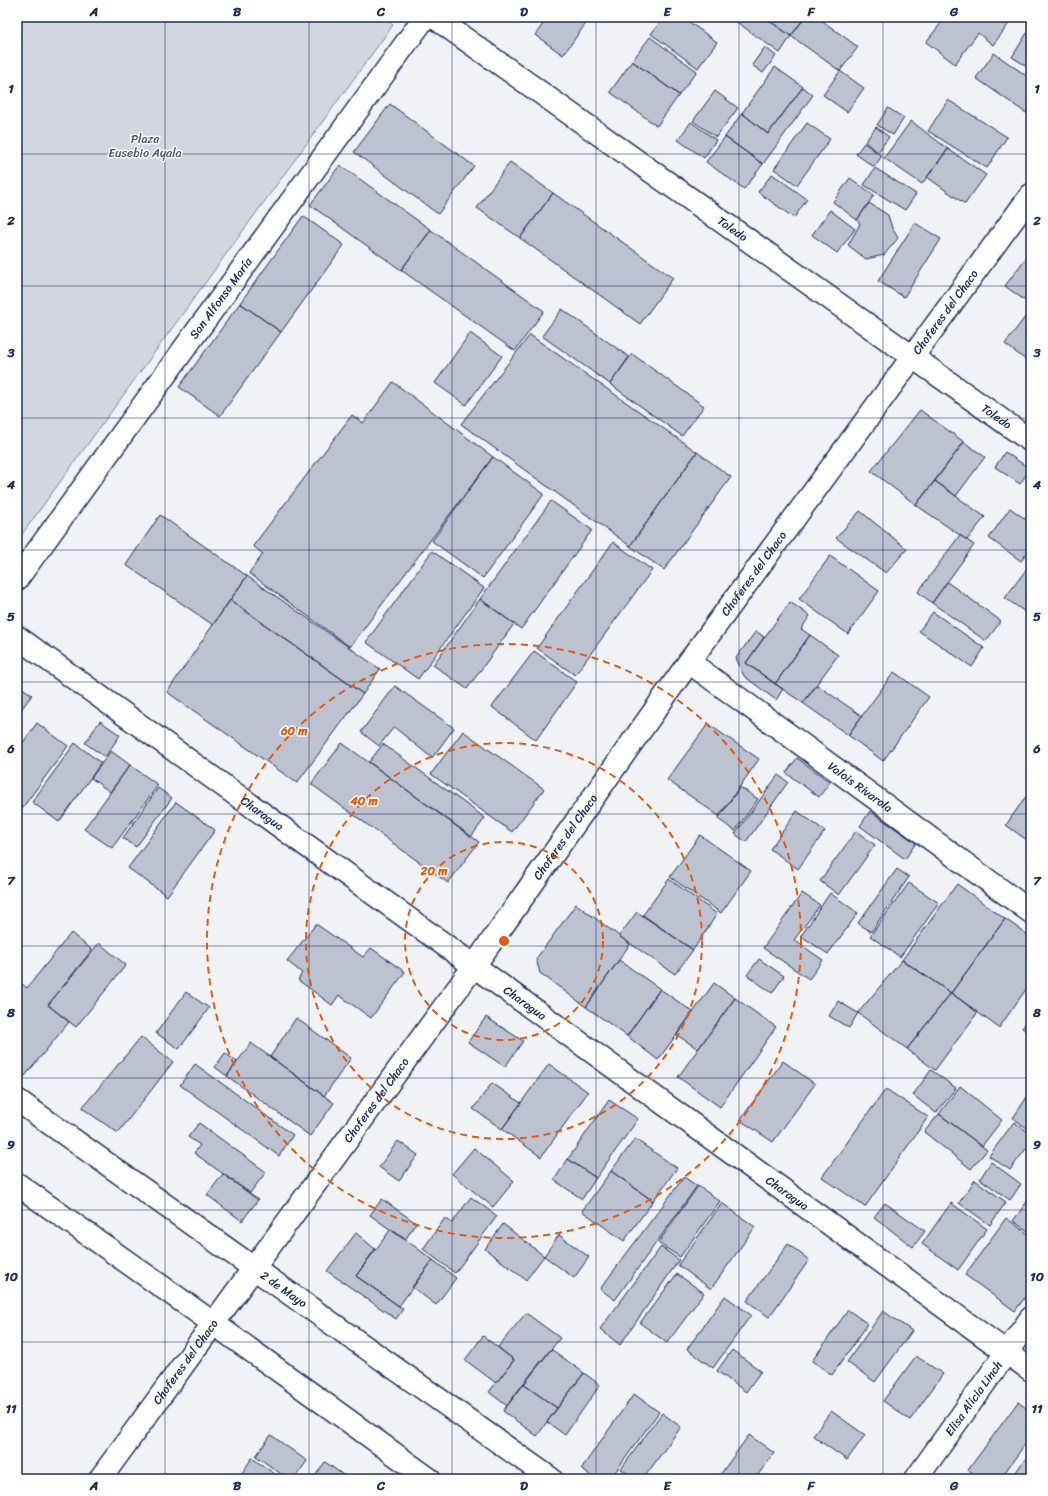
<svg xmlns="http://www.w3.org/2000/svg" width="1048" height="1496" font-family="Sriracha,sans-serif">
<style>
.green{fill:#d2d6df;stroke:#76829e}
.building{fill:#bcc2d0;stroke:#1b2f5e}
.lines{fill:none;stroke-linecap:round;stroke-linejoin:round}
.minor-casing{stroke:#1b2f5e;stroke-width:25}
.minor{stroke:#fff;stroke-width:22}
.grid{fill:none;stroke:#1b2f5e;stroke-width:1;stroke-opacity:0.55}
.ring{fill:none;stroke:#e8590c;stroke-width:2;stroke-dasharray:7 5}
.labels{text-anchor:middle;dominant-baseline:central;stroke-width:3;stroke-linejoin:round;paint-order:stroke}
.park-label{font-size:12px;fill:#49597e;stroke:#fff}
.street-label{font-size:12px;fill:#1b2f5e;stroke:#fff}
.centre{fill:#e8590c;stroke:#fff;stroke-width:2}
.ring-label{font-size:12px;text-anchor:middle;font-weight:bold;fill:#e8590c;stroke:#fff;stroke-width:3;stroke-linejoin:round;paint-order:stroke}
.neatline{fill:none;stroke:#1b2f5e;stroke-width:1.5}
.grid-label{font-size:13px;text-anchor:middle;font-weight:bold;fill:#1b2f5e}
</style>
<rect width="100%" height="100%" fill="#f1f2f5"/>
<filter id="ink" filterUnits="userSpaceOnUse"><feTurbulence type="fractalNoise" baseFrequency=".025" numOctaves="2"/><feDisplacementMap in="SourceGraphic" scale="8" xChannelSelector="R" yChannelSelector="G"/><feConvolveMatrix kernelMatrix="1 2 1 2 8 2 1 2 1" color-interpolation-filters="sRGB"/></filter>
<g filter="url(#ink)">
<path class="green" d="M17 17H382L393 25 17 541Z"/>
<path class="building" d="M503 17H515L511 23Z
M548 17H580L587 22 563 55 535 35Z
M664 17H682L717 42 698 68 651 34Z
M736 17H764L791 36 780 53 734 20Z
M764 17H805L791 36Z
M805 17H817L858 47 840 71 791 36Z
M946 17H1014L993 45 978 33 955 64 926 42Z
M1027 33 1031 35V69L1012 57Z
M650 37 697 71 679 95 632 61Z
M765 47 776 56 763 73 752 65Z
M994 53 1031 79V106L1026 113 976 78Z
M632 61 679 95 657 126 610 92Z
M775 67 803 87 768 134 742 113Z
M840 71 864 88 847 112 823 95Z
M803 87 813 95 763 164 725 137 742 113 768 134Z
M715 91 738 108 716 137 693 121Z
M948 100 1007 137 987 168 928 131Z
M390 104 474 166 438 214 354 152Z
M888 108 904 118 893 135 877 125Z
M911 121 948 149 922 184 884 158Z
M691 122 716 140 704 158 678 140Z
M807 123 830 139 797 185 774 169Z
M876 127 889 137 878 152 865 142Z
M725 137 763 164 744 189 706 162Z
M864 143 882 156 874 167 856 154Z
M948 149 986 175 965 204 927 177Z
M510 162 553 193 520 238 477 208Z
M340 165 431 230 401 270 310 205Z
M875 168 916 194 905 210 864 185Z
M772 174 807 199 794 218 758 192Z
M850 178 874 195 857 220 833 202Z
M553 193 673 278 640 324 520 238Z
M869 203 888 215 892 228 898 238 884 255 866 259 848 245 860 224 857 220Z
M830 210 855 229 837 253 812 235Z
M303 216 344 245 281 332 240 303Z
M915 223 941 239 904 297 878 281Z
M431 230 544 311 515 351 401 270Z
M1028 255 1031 257V305L1005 286Z
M240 303 281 332 220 416 179 387Z
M562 309 629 357 610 384 542 336Z
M1031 309V364L1005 344Z
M470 333 502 356 466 405 435 383Z
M530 335 697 452 630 546 461 424Z
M632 354 704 406 682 436 610 384Z
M393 382 493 457 350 647 249 573 263 554 253 546 352 415 363 423Z
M920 410 964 442 916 505 871 471Z
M964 442 985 457 956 496 935 481Z
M697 452 731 477 664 570 630 546Z
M1005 452 1030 469 1020 484 995 467Z
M493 457 544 494 483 578 432 541Z
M935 481 985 517 967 540 916 505Z
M551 501 592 530 521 629 480 599Z
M1010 508 1031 523V547L1021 561 989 538Z
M860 511 907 549 886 573 836 538Z
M160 515 247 576 213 625 126 565Z
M960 535 974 545 932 603 918 592Z
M613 542 652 570 575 675 537 648Z
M432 551 484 588 418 679 366 642Z
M830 556 879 591 848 634 799 599Z
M1031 563V616L1005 598Z
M247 576 380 669 363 694 230 600Z
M947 582 1001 621 986 641 932 603Z
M480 599 514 624 467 689 433 665Z
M230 600 363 694 297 783 167 692Z
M790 602 810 616 801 629 810 635 775 684 746 663Z
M933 612 984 648 972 667 919 631Z
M756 631 764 637 746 663 783 689 776 700 744 676 736 658Z
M810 635 838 655 803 703 775 684Z
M534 651 577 682 536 740 492 707Z
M894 672 929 697 883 761 848 735Z
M17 684 32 695 17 715Z
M817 685 862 716 848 735 803 703Z
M395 686 454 728 432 758 394 727 379 746 361 732Z
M100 721 120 735 105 757 85 743Z
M37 723 68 746 17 815V751Z
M708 724 759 759 719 816 667 780Z
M463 731 544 789 512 832 431 774Z
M75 743 101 763 59 822 32 802Z
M342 743 479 842 448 883 311 784Z
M383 744 485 818 471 837 369 762Z
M111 751 130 765 110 792 91 778Z
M797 758 830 782 819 797 786 773Z
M130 765 158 785 112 848 84 829Z
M778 775 788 782 746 842 735 834Z
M740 787 758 799 735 831 718 819Z
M158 788 172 798 136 847 123 838Z
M1031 789V843L1006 825Z
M176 802 215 830 167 896 128 868Z
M797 811 825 831 798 869 770 849Z
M870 811 916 843 905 859 860 826Z
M856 831 875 845 839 895 820 881Z
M700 835 751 871 721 913 670 877Z
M897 869 909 877 871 932 858 923Z
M669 879 717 914 693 950 643 915Z
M909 883 939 903 900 957 870 936Z
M957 884 1005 919 951 993 902 960Z
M802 893 820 905 794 940 823 960 809 979 763 948Z
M830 893 858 913 828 954 801 936Z
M576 904 630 944 586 1007 540 973 536 959Z
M637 912 693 950 675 974 619 936Z
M1005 919 1031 937V982L999 1028 951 993Z
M316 924 363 957 371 948 405 972 371 1018 339 995 332 1005 298 980 302 973 287 961Z
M71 933 92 950 48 1005 69 1022 25 1076 17 1070V980L27 988Z
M99 943 126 965 76 1027 48 1005Z
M759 959 784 976 772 993 747 975Z
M619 960 660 989 627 1036 586 1007Z
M902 960 951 993 907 1049 858 1013Z
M714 983 735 998 698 1049 677 1035Z
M660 989 693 1012 658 1060 627 1036Z
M186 992 209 1008 179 1049 156 1033Z
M951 993 978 1012 935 1070 907 1049Z
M735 998 776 1027 720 1107 678 1077Z
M838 1001 858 1013 849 1028 829 1016Z
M1031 1016V1035L1022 1028Z
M486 1017 523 1041 505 1067 468 1042Z
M296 1018 351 1058 324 1096 270 1057Z
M141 1037 173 1062 118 1133 82 1108Z
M251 1043 334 1103 310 1136 227 1076Z
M225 1053 237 1062 227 1076 215 1067Z
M783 1061 815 1084 773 1142 740 1120Z
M195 1064 293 1135 279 1156 180 1085Z
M549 1064 588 1092 541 1157 502 1129Z
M931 1070 956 1088 936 1113 913 1095Z
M492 1083 521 1103 502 1129 473 1109Z
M960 1086 1002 1120 982 1146 939 1114Z
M886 1089 928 1117 865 1207 822 1177Z
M1031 1091V1131L1013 1118Z
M609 1100 638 1119 596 1178 568 1159Z
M939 1114 987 1150 971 1169 924 1132Z
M1014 1122 1031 1134V1142L1010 1170 989 1156Z
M199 1123 266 1172 250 1193 194 1153 200 1145 188 1137Z
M635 1139 677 1168 653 1201 611 1171Z
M398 1141 418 1155 399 1181 379 1167Z
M474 1148 514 1181 493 1207 452 1174Z
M568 1159 596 1178 582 1199 554 1180Z
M991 1162 1021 1184 1010 1200 980 1179Z
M611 1171 653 1201 624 1241 582 1211Z
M223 1174 258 1200 242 1221 207 1195Z
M684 1177 697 1186 615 1300 600 1289Z
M975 1180 1006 1202 990 1225 959 1203Z
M698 1186 720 1201 680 1257 658 1243Z
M1031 1196V1233L1013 1221Z
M471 1197 497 1216 455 1273 423 1249 445 1218 452 1223Z
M382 1199 416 1223 405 1240 370 1215Z
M722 1203 755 1227 711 1289 678 1265Z
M885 1203 925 1231 913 1247 874 1217Z
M951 1203 987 1229 958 1270 922 1244Z
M1006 1218 1031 1236V1289L1015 1311 965 1275Z
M503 1224 544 1256 526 1280 485 1249Z
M391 1229 433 1260 399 1306 356 1276Z
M356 1233 375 1249 356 1276 403 1309 396 1319 327 1271Z
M559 1235 589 1257 574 1278 544 1256Z
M788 1244 809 1260 769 1317 747 1301Z
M661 1247 679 1260 620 1345 600 1329Z
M433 1260 456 1278 436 1305 412 1287Z
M677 1274 704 1293 667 1343 640 1323Z
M725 1296 751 1315 713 1368 687 1349Z
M848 1310 868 1324 832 1375 812 1361Z
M883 1311 912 1331 875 1382 847 1362Z
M526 1313 560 1338 507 1406 489 1392 514 1360 498 1347Z
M483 1336 514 1360 496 1383 465 1360Z
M551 1349 584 1373 557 1408 523 1384Z
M732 1350 761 1371 746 1392 717 1371Z
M916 1356 943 1374 910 1420 883 1401Z
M584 1373 600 1385 565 1435 547 1422Z
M523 1384 557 1408 537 1436 503 1411Z
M634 1394 659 1412 610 1479H595L581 1469Z
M1018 1402 1031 1412V1436L1000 1479H982L968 1470Z
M831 1411 865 1435 847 1460 813 1436Z
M662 1413 681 1427 643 1479H636L621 1469Z
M271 1435 307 1461 294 1479H288L256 1456Z
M749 1435 774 1453 755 1479H717Z
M252 1458 282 1479H238Z
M1025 1459 1031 1463V1479H1011Z
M325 1462 349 1479H313Z"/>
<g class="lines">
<defs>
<g id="minor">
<path id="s1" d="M434 17 1031 441"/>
<path id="s2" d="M17 579 425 17"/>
<path id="s3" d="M17 637 474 966 1031 1370"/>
<path id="s4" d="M689 662 1031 912"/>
<path id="s5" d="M17 1100 551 1479"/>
<path d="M17 1184 213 1323 429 1479"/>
<path id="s6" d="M100 1479 474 966 689 662 1031 195"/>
<path id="s7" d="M916 1479 1031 1318"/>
</g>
</defs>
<use href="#minor" class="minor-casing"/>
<use href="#minor" class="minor"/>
</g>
</g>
<path class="grid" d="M165 17V1479M309 17V1479M452 17V1479M596 17V1479M739 17V1479M883 17V1479M17 154H1031M17 286H1031M17 418H1031M17 550H1031M17 682H1031M17 814H1031M17 946H1031M17 1078H1031M17 1210H1031M17 1342H1031"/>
<g class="ring">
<circle cx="504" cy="941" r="99"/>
<circle cx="504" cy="941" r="198"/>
<circle cx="504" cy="941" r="297"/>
</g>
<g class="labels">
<g class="park-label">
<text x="145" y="139">Plaza<tspan x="145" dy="14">Eusebio Ayala</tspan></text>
</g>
<g class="street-label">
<text stroke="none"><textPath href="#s1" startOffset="366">Toledo</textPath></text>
<text stroke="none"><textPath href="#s2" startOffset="347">San Alfonso María</textPath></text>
<text stroke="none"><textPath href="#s6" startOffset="1441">Choferes del Chaco</textPath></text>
<text stroke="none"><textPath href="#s1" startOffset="690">Toledo</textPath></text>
<text stroke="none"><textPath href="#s6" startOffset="1117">Choferes del Chaco</textPath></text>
<text stroke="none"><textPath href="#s4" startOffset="212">Valois Rivarola</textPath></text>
<text stroke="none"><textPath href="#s3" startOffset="302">Charagua</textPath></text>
<text stroke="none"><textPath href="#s6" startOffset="793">Choferes del Chaco</textPath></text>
<text stroke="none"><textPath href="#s3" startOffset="626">Charagua</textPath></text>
<text stroke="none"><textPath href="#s6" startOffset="469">Choferes del Chaco</textPath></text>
<text stroke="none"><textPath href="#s3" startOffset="950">Charagua</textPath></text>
<text stroke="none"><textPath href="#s5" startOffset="327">2 de Mayo</textPath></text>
<text stroke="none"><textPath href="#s6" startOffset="145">Choferes del Chaco</textPath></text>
<text stroke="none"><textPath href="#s7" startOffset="99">Elisa Alicia Linch</textPath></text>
</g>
</g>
<circle cx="504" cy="941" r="6" class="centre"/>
<g class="ring-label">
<text x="294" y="735">60 m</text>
<text x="364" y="805">40 m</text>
<text x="434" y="875">20 m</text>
</g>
<rect width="1048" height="1496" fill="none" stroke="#fff" stroke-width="44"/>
<rect x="22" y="22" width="1004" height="1452" class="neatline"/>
<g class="grid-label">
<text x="94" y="16">A</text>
<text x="237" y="16">B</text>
<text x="381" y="16">C</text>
<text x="524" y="16">D</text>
<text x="667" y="16">E</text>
<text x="811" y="16">F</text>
<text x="954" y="16">G</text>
<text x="11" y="93">1</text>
<text x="1037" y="93">1</text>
<text x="11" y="225">2</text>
<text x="1037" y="225">2</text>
<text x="11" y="357">3</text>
<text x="1037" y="357">3</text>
<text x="11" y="489">4</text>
<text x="1037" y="489">4</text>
<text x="11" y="621">5</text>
<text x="1037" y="621">5</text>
<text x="11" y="753">6</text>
<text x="1037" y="753">6</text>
<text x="11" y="885">7</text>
<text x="1037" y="885">7</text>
<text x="11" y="1017">8</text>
<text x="1037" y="1017">8</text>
<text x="11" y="1149">9</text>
<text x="1037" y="1149">9</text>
<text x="11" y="1281">10</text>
<text x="1037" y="1281">10</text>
<text x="11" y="1413">11</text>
<text x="1037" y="1413">11</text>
<text x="94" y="1490">A</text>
<text x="237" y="1490">B</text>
<text x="381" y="1490">C</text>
<text x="524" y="1490">D</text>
<text x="667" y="1490">E</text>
<text x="811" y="1490">F</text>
<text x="954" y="1490">G</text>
</g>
</svg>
